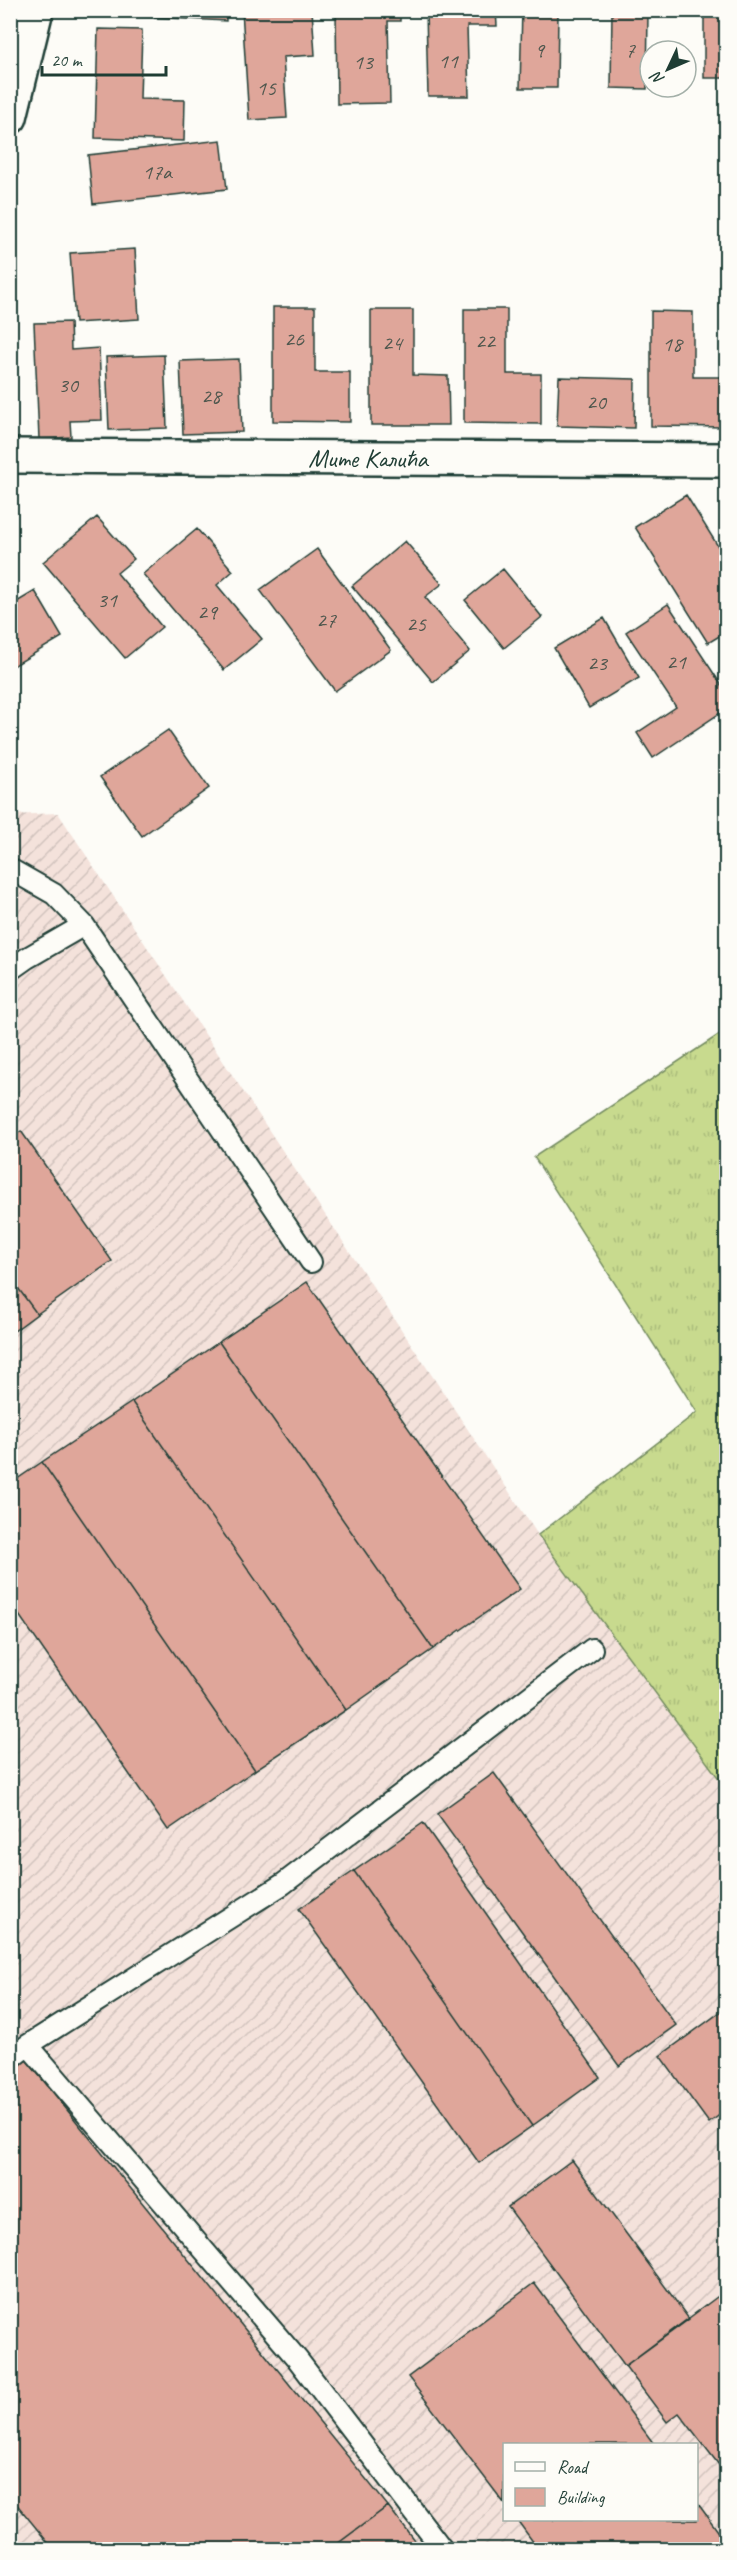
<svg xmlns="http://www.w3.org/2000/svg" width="737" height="2560" font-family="Caveat,sans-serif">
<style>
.industrial{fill:url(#industrial-furrows);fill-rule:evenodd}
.grass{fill:url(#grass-tufts);stroke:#748c61;stroke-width:1.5}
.building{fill:#dfa69a;stroke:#1f3d34;stroke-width:1.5}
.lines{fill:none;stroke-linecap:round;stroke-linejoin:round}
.lane-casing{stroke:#1f3d34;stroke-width:24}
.street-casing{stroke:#1f3d34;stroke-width:38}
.lane{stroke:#fdfcf7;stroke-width:20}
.street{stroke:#fdfcf7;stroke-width:33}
.labels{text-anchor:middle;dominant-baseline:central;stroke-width:4.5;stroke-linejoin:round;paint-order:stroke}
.number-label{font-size:22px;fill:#4f574e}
.street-label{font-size:26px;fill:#1f3d34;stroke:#fdfcf7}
</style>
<defs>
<pattern id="industrial-furrows" width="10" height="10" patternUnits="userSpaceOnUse" patternTransform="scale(1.5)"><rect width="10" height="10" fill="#f4e2db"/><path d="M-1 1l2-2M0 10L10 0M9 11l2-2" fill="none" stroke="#d1c3bd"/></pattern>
<pattern id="grass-tufts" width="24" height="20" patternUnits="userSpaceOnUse" patternTransform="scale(1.5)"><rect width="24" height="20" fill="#c8da8e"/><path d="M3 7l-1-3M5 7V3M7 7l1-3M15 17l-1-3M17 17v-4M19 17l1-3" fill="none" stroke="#abbc7b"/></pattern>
</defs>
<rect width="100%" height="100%" fill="#fdfcf7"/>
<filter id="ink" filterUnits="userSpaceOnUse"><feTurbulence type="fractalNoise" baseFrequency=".0167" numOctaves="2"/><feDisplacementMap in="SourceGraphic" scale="12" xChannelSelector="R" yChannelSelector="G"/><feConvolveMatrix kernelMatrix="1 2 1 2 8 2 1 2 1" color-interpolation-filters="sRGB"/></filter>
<g filter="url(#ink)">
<path class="industrial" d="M58 813 538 1535 726 1788V2549H11L10 815ZM504 2444H696V2520H504Z"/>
<path class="grass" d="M726 1030V1788L538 1535 697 1412 534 1157Z"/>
<path class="building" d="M111 10H226V21L111 15Z
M242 10H312L315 55 283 57 287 118 249 120Z
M336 10H400V21H388L390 103 337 104Z
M426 10H496L497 26H467L469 96H428Z
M522 10H610L558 11 557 88H520Z
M612 10H700V12H648L647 89 611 88Z
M704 10H726V78H704Z
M98 29 142 30 140 99 185 100 184 141 95 138Z
M221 140 227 189 93 204 88 155Z
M135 249 139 319 75 323 70 253Z
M273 307H315V372H350V422L273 421Z
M464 309H507V374H541V424L464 423Z
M371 310H413V375L448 376 449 425H371Z
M651 311 693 312V377H726V427L651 426Z
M70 322 71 350 99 348 102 420 70 421 71 437 39 439 34 323Z
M164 355 167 428 109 430 106 357Z
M239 359 242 432 183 434 180 361Z
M559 377 635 379 634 428 557 426Z
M686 495 726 559V632L708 643 635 527Z
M97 517 134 559 117 573 162 627 125 658 43 562Z
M197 529 233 571 217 585 262 639 224 670 143 574Z
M405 541 442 584 425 597 470 651 433 682 352 586Z
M317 549 391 650 335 691 260 590Z
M503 569 542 617 504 648 465 600Z
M35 591 62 637 10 668V606Z
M668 604 726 692V709L653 758 637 733 676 707 626 632Z
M604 618 639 678 589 708 554 648Z
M168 730 209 788 142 836 100 777Z
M21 1131 112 1261 37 1314 10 1277V1139Z
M10 1277 37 1314 10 1334Z
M307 1282 520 1589 433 1649 219 1342Z
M219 1342 433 1649 346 1710 132 1402Z
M132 1402 346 1710 255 1770 42 1462Z
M42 1462 255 1770 168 1830 10 1602V1484Z
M494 1773 676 2025 619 2066 437 1814Z
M423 1823 600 2077 532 2126 354 1871Z
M354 1871 532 2126 479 2163 299 1909Z
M726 2008V2110L709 2123 660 2056Z
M25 2058 388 2506 329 2550H54L10 2496V2070Z
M572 2160 689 2319 625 2366 508 2207Z
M534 2283 654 2444H504V2503L408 2377Z
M721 2294 726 2302V2474L679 2413 667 2422 625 2366Z
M696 2501 726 2542V2550H539L517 2520H696Z
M388 2506 422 2550H329Z"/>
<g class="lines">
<defs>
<path id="lane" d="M10 869 54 894 84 925 311 1262
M10 970 27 958 84 925
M28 2045 298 2360 443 2550
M10 2059 28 2045 283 1884 592 1649"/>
<g id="street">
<path d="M10 117 36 10"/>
<path id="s1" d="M10 456 726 460"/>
</g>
</defs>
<use href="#lane" class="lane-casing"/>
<use href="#street" class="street-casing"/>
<use href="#lane" class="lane"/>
<use href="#street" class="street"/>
</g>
</g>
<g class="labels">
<g class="number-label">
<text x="539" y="50">9</text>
<text x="630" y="50">7</text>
<text x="448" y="61">11</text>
<text x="363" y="62">13</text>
<text x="266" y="88">15</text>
<text x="157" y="172">17a</text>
<text x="294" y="339">26</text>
<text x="485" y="341">22</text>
<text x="392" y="343">24</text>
<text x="672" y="344">18</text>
<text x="68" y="385">30</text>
<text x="211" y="396">28</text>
<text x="596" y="402">20</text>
<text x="107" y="600">31</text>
<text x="207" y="612">29</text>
<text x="326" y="620">27</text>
<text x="416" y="624">25</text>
<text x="676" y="662">21</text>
<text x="597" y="663">23</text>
</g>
<g class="street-label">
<text stroke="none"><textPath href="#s1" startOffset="358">Мите Калића</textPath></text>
</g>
</g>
<rect width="737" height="2560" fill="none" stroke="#fdfcf7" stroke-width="36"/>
<rect x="18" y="18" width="701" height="2524" fill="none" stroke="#1f3d34" stroke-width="2" filter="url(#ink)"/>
<rect x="503" y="2443" width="195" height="78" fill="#fdfcf7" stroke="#a4b0a9" stroke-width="1.5"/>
<rect x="515" y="2462" width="30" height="9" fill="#fdfcf7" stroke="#a4b0a9" stroke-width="1.5"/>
<text x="557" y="2473" font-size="18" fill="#1f3d34">Road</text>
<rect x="515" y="2488" width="30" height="18" fill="#dfa69a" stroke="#a4b0a9" stroke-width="1.5"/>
<text x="557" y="2503" font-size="18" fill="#1f3d34">Building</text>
<g transform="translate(668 69) rotate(226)"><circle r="28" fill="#fdfcf7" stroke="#a4b0a9" stroke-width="1.5"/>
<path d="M0-4.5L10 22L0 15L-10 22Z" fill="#1f3d34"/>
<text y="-9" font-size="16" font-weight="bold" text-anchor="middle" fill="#1f3d34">N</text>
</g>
<path d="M42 66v9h124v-9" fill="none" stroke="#1f3d34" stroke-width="3"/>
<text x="51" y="66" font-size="18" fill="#1f3d34" stroke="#fdfcf7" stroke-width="4.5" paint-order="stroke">20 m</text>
</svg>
